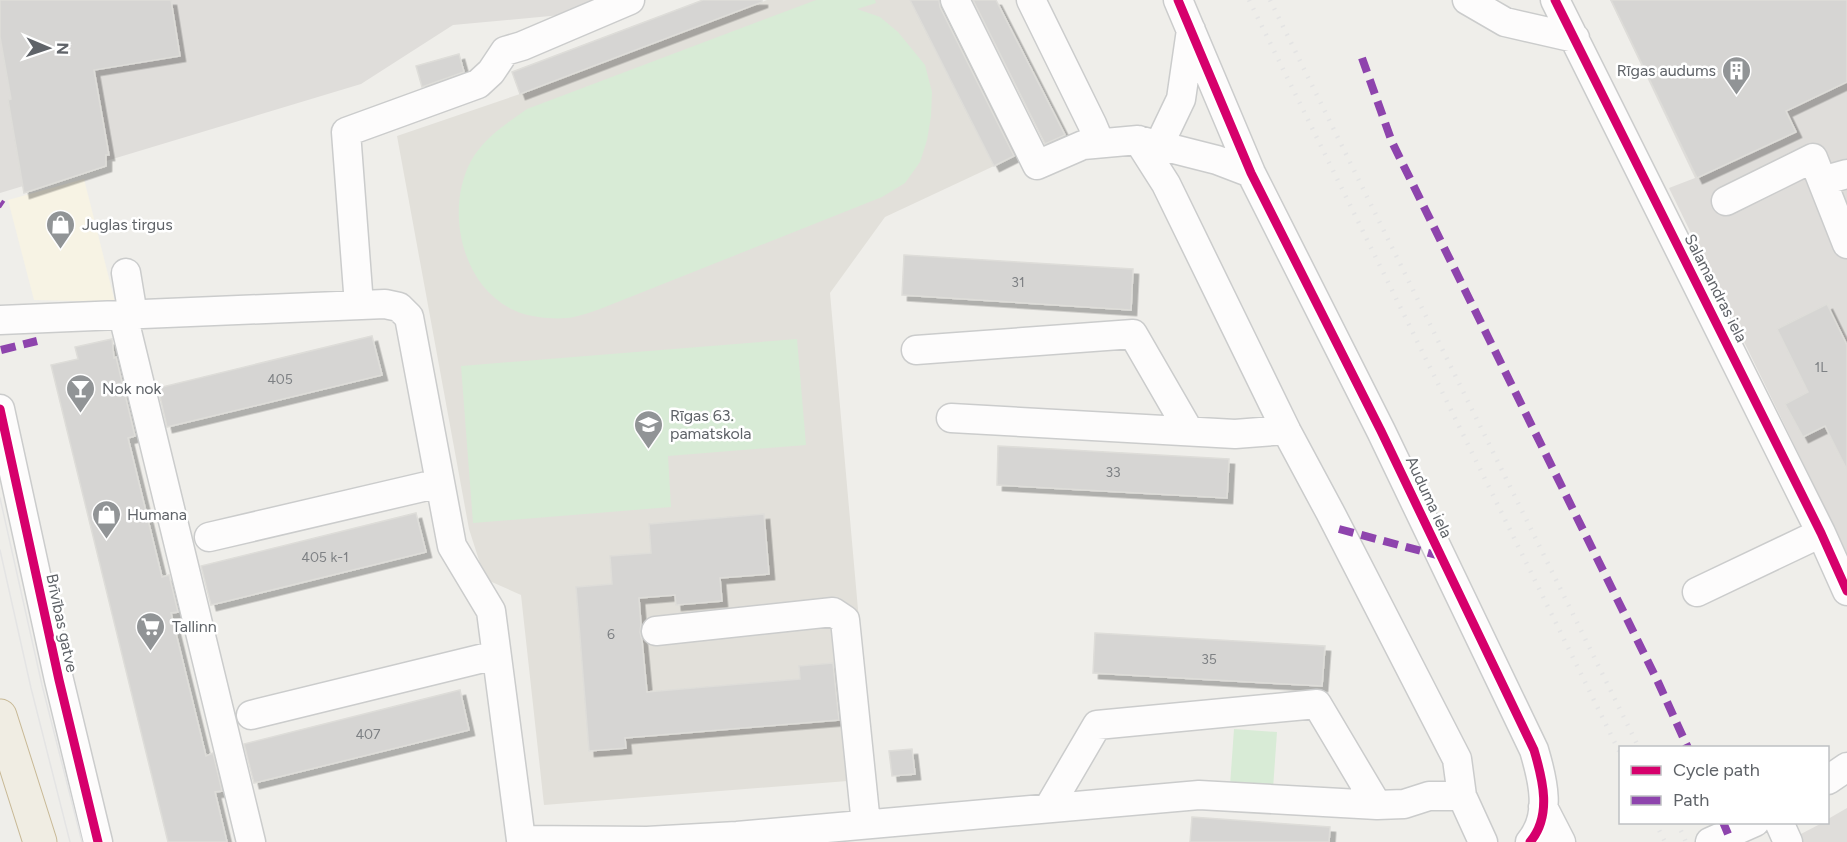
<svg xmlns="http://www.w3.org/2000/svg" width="1847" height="842" font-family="Figtree,sans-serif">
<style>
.commercial{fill:#f7f3e4}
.industrial{fill:#dfddda}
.education{fill:#e2e0da}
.green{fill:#d8ebd6}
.building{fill:#d6d5d3;stroke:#deddd9;stroke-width:1.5;filter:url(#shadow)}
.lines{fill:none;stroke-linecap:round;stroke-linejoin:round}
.minor-casing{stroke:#cbcccc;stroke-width:31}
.highway-casing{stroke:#c8b996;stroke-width:35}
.minor{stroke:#fdfcfc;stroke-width:28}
.highway{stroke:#f0ede3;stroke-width:33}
.tram{stroke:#e4e4e4;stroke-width:1.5}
.rail{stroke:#e4e4e4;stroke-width:4.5;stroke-dasharray:1.5 8;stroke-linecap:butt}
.quiet{stroke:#8e44ad;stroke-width:8;stroke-dasharray:15 8;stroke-linecap:butt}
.cycleway-casing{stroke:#fff;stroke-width:13}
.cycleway{stroke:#d6006c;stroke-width:9}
.labels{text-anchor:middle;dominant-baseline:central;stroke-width:5;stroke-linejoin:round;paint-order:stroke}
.number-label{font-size:14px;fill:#7e8184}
.poi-label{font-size:16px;fill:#5f6368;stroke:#fff;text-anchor:start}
.street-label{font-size:16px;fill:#5f6368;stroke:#fff}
</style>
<defs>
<filter id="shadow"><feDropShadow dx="5.5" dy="5.5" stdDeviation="0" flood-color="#0004"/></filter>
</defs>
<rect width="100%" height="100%" fill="#efeeea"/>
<path class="commercial" d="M84 179 115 302 34 300 8 200Z"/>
<path class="industrial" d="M0 0H597L561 15 453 25 361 84 0 193Z
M1610 0H1847V553L1669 188 1695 178Z
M1847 808V842H1802L1799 835 1822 823 1828 822V819Z"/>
<path class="education" d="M767 0H910L994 166 885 217 830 293 873 779 544 805 521 595 485 579 469 529 397 136 520 94Z"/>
<path class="green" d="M816 0H875L876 3 857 9 880 17 898 32 925 65 932 92 931 116 927 140 920 162 905 183 882 197 600 309C591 312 583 315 574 317 559 320 538 318 524 314 464 296 443 213 471 161 484 138 506 124 527 109Z
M797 339 806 445 668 456 671 507 473 523 461 366Z
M1234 729 1277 732 1273 789 1230 786Z"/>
<path class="building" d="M0 0H171L180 56 94 70 109 155H106V166L24 193 8 100 11 99 0 37Z
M703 0H762V2L520 94 512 72Z
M910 0H939L940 7 1014 156 994 166Z
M973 0H996L1065 135 1045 144Z
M1611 0H1847V82L1786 111 1796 132 1697 178Z
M459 54 464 72 422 87 416 66Z
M904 255 1133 269 1131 310 902 295Z
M1827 304 1847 345V470L1825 426 1803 437 1785 404 1808 392 1777 329Z
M372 336 382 375 167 427 158 388Z
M112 339 114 358 116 357 135 436 128 438 162 577 169 575 178 612 171 613 206 756 213 753 222 791 215 792 227 842H168L51 365 78 359 75 347Z
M998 446 1229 459 1227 498 997 485Z
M416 513 426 552 211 605 201 566Z
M764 514 769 574 720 578 722 601 676 605 675 595 639 598 641 624 640 632 642 640 647 692 800 679 799 666 833 663 839 720 625 738 626 748 589 751 576 587 612 584 610 556 651 553 649 524Z
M1095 633 1325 646 1322 686 1093 673Z
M460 690 469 730 254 783 244 744Z
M912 749 915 774 892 776 889 751Z
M1192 817 1330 827 1329 842H1190Z"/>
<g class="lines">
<defs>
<path id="minor" d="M955 0 1037 165 1083 145 1138 140 1217 160 1251 173
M1031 0 1092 124 1100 143
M1178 0 1251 173 1381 431 1534 750C1543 780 1552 816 1530 842
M1467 0 1505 22 1575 38
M1555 0 1821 533 1847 591
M1138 140 1166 184 1286 430 1330 512 1457 759 1462 796 1483 842
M1159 145 1181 99 1191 30
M1822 181 1847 174
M1726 201 1813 158 1847 244
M126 273 133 315
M359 305 346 132 478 84 491 72 505 51 522 46 630 0
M123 315 251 842
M0 320 385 304 399 307 409 317 452 546 491 611 521 840 647 841 737 836 1199 795 1377 805 1404 804 1429 796H1462
M916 350 1133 334 1189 431
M0 409 59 680 98 842
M951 418 1235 434 1286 430
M209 537 440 483
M1697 592 1821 533
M656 631 833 612 845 620 866 824
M251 715 496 655
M1828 780 1847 767
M1049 807 1097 725 1317 704 1377 805
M1543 807 1561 842
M1779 822 1788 842
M1710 842 1755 822"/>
<path id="highway" d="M0 716 40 842"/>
</defs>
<use href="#minor" class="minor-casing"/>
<use href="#highway" class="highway-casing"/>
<use href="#minor" class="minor"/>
<use href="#highway" class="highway"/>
<path class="tram" d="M0 498 42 685 82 842
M0 550 31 688 70 842"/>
<path class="rail" d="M1249 0 1620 753
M1270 0 1639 748
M1655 822 1665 842
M1677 822 1686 842"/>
<path class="quiet" d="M1362 58 1392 142 1658 682 1688 748
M0 203 3 205
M1 350 37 341
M1339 529 1440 556
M1723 822 1728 834"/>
<defs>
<path id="cycleway" d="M1178 0 1251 173 1381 431 1534 750C1543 780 1552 816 1530 842
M1555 0 1821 533 1847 591
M0 409 59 680 98 842"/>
</defs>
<use href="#cycleway" class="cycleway-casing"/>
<use href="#cycleway" class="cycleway"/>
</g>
<defs>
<symbol id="building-pin" viewBox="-11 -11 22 30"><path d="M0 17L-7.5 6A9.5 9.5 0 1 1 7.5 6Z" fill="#919496" stroke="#fff"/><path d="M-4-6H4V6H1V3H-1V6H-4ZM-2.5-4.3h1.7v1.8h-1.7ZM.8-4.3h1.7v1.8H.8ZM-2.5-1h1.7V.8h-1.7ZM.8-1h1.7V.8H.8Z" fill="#fff"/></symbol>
<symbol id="shop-pin" viewBox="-11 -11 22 30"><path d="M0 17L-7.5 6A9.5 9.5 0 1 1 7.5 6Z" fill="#919496" stroke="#fff"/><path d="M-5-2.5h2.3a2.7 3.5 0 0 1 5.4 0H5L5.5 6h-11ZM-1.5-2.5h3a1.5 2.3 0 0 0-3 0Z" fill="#fff"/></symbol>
<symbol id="bar-pin" viewBox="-11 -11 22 30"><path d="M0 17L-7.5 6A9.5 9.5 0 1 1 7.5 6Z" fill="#919496" stroke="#fff"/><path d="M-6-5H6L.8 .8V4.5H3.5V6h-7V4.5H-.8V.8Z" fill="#fff"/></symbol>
<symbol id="school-pin" viewBox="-11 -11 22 30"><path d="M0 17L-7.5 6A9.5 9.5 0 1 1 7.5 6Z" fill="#919496" stroke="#fff"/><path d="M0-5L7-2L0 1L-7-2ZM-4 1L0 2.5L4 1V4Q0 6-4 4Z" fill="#fff"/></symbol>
<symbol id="supermarket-pin" viewBox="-11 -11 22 30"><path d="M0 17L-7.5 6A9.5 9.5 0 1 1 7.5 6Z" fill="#919496" stroke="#fff"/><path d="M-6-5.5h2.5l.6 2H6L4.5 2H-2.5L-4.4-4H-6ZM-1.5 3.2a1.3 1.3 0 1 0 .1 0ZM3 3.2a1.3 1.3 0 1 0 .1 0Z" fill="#fff"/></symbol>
</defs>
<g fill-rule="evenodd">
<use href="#building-pin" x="1720" y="54" width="33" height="45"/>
<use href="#shop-pin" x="44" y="208" width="33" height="45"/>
<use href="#bar-pin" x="64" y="372" width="33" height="45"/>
<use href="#school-pin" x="632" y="408" width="33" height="45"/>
<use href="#shop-pin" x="90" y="498" width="33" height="45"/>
<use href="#supermarket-pin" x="134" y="610" width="33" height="45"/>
</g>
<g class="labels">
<g class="number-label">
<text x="1018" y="282">31</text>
<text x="1821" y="367">1L</text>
<text x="280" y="379">405</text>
<text x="1113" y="472">33</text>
<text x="325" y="557">405 k-1</text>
<text x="611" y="634">6</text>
<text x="1209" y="659">35</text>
<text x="368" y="734">407</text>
</g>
<g class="poi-label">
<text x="1716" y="70" text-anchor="end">Rīgas audums</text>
<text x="82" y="224">Juglas tirgus</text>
<text x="102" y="388">Nok nok</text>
<text x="670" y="415">Rīgas 63.<tspan x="670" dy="18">pamatskola</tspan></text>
<text x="127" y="514">Humana</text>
<text x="172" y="626">Tallinn</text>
</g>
<g class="street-label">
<text transform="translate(1716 288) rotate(63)">Salamandras iela</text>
<text transform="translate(1429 497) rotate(65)">Auduma iela</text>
<text transform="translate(62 623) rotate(78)">Brīvības gatve</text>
</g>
</g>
<rect x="1619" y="746" width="210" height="78" fill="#ffffff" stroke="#bfc1c3" stroke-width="1.5"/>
<rect x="1631" y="766" width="30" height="9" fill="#d6006c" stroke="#bfc1c3" stroke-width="1.5"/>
<text x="1673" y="776" font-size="18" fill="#5f6368">Cycle path</text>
<rect x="1631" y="796" width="30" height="9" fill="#8e44ad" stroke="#bfc1c3" stroke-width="1.5"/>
<text x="1673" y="806" font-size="18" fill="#5f6368">Path</text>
<g transform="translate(48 48) rotate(92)" stroke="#ffffff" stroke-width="4.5" paint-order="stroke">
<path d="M0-4.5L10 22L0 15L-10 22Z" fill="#5f6368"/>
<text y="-9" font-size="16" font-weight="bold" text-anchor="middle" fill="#5f6368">N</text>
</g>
</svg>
